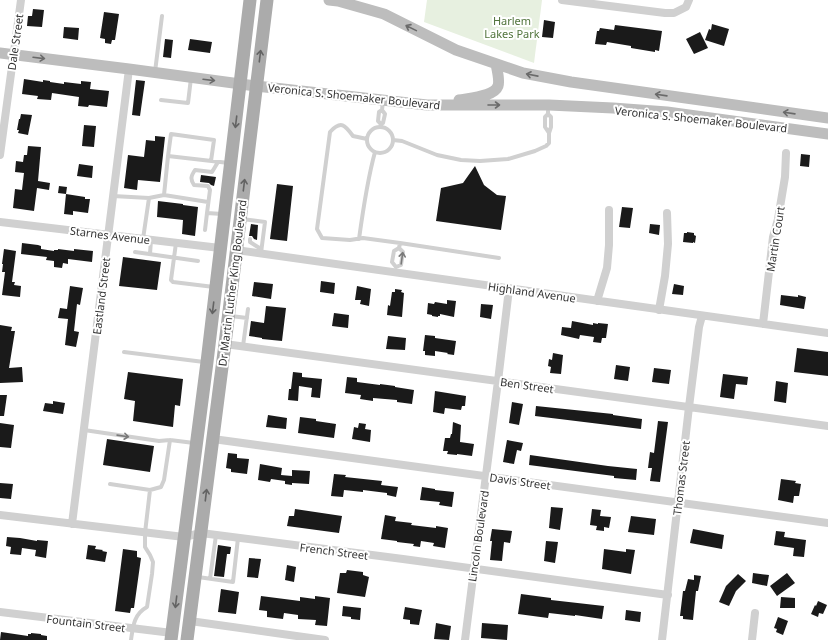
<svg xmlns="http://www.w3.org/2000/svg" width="828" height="640" font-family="'Noto Sans',sans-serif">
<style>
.green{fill:#e7f0e0}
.building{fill:#1a1a1a}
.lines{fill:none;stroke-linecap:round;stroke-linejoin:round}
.lane{stroke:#d0d0d0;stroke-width:4}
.street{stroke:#d0d0d0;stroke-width:8}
.secondary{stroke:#bdbdbd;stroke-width:11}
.primary{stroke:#ababab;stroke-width:13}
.oneway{stroke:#6a6a6a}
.oneway2{stroke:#636363}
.oneway3{stroke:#7a7a7a}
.labels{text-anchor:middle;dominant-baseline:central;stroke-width:4;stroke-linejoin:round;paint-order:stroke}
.park-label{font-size:11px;fill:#50733b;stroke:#fff}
.street-label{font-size:11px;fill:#333;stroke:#fff}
</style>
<rect width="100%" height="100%" fill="#fff"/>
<path class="green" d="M427 0H542L534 63 424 22Z"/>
<path class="building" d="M33 9 44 10 42 27 27 26 28 16H32Z
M104 12 119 14 115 40H112L111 44 105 43V39L100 38Z
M544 20 555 22 553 38 542 37Z
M712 24 729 29 724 46 705 40 709 29 711 30Z
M615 25 662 31 659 51 655 50V52L631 48V46L607 42 606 45 595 44 597 31H599L600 28 614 30Z
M64 27 79 28 78 40 63 38Z
M700 32 708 48 694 54 686 39Z
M165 39 173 40 171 58 163 57Z
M190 39 212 42 210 53 188 50Z
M24 79 43 82V80L50 81V82L64 84V82L81 84V81L91 82 90 89 109 91 107 107 89 105 88 107 78 106 79 97 52 93 51 100 37 99 38 96 22 94Z
M136 80 145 81 140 116 132 115Z
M21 114 32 115 28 135 18 133 19 130H17L19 119H20Z
M84 125 96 126 94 147 82 146Z
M155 136 165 137 160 182 138 180 137 190 124 188 128 155 144 157 146 140 155 141Z
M28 146 41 147 38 181 50 183 49 190 37 188 34 211 13 208 15 189 22 190 24 173 15 172 16 161 23 162 24 155H27Z
M801 154 810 155 809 167 800 166Z
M79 164 93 166 92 178 77 176Z
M475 166 484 185 497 195 506 196 501 230 436 221 441 188 463 183Z
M201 175 216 177 214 186 211 185 209 183 200 182Z
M277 184 293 186 287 241 270 239Z
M59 186 67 187 66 194 58 193Z
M66 194 85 197V199H90L88 213 73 211V215L64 214Z
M158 201 183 204V205L198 207 195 236 182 234 183 220 157 217Z
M622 207 633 208 630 228 619 227Z
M251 224 258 225 257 240 254 239 252 236H249Z
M650 224 660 225 659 235 649 233Z
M687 232 694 233V235L696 236 695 243 693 242V243L683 242 684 233H687Z
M22 243 38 245 41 246V249L54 251V250H58V249L74 251V249L93 251 92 262 68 259V264L63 263 62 268 54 267V261L46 260 47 257 21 254Z
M4 249 16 251 12 282H15L14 285 21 286 20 297 2 295 5 272H2L3 264H2Z
M123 257 161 262 157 290 119 286Z
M321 281 335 283 334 294 320 292Z
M254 282 273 284 271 299 252 296Z
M674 284 684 286 683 295 672 294Z
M70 286 83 288 80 305 77 304 74 331 79 332 76 347 65 345 68 319 58 318 60 308 67 309Z
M357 286 371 289 369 306 360 304 361 300H355Z
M395 289 402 290 401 292 404 293 402 317 387 315 388 305 390 306 392 292H395Z
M781 295 798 297V295L806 297 804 309 780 305Z
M447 300 456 301 454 317 440 314V316H438V317L432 316V315L427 314 428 303 434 304 435 302 447 304Z
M481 304 493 305 491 319 480 317Z
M266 306 286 308 282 341 262 339V338L249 336 251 321 264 323Z
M334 313 349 315 348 328 332 326Z
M572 321 593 325V323L598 324V323L608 324 606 338H602L601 343 593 342 594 337 580 335 579 339 561 335 562 327 571 328Z
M0 325 12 327 11 331H15L9 368 22 367 23 382 0 383Z
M425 335 435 336V338L456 341 454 355 447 354 448 353 435 351V356L425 355V351H423Z
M388 336 406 338 405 350 386 349Z
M797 348 828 352V376L794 372Z
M553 353 563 355 561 374 550 373 551 367 548 366 549 359 552 360Z
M616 365 630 367 628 381 614 379Z
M654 368 671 370 669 384 652 382Z
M128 372 183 379 180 406 175 405 173 427 133 421 135 401 124 399Z
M293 372 302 373V377L322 379 320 398 311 397 312 388 299 386 298 401 288 400 289 389H291Z
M723 374 748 377 747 385 736 384 734 399 720 397Z
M347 377 357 378V382L380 385V384L395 386V387L414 390 412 404 397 402V400L373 398V401L360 399 361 395 345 393Z
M776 381 788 383 786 403 774 401Z
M435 391 466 396 465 406H462L461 410 445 408 444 414 433 412Z
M0 395H7L4 416H0Z
M53 401 65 403 63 414 43 411 45 403 53 404Z
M512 402 523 404 519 425 509 423Z
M536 406 613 414V415L642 419 641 429 535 416Z
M268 415 287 418 286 429 266 427Z
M300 417 316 419V421L336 424 334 438 298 433Z
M658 421 668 422 660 482 650 481 652 468H648L650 452 654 453Z
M453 422 461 425 460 442 474 444 472 456 457 454V455L447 454 448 451H443L445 438H450L451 434H452Z
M0 423 14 425 11 448 0 447Z
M359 423 366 424 365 429 371 430 370 442 352 439 354 427 358 428Z
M107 439 154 446 150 472 103 465Z
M507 440 523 443 521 451 517 450 514 464 503 462Z
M228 453 237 454V458L249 459 247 474 231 472V469L226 468Z
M530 455 608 466 637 469 636 480 614 478V476L529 465Z
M260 464 282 468 281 475 292 476V470L310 471 309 484 292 483V485L285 484V481L271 479 270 482 258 480Z
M334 474 346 475 345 477 382 481 381 485 398 487 396 497 387 495V493L363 490V492L344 490 343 497 331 496Z
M781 479 796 481 795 483 801 484 799 496H794L793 503 778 500Z
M0 483 13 484 11 499 0 498Z
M422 487 435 489V490L454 492 452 507 439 505 440 502 420 500Z
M551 507 563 508 560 530 549 528Z
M295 509 342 516 339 533 287 526 289 516H294Z
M592 509 601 510 600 516 611 517 609 528 604 527V531L596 530 597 526 590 525Z
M385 515 396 517 395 521 412 523 411 525 436 528V526L448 528 445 548 433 546 434 543 421 541 420 547 413 546 414 544 397 542V541L381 539Z
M631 516 656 519 654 535 628 532Z
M492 529 512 531 510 543 504 542 502 561 490 560 492 541H490Z
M693 529 724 535 722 549 690 543Z
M776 531 785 532 784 537 806 540 804 557 793 556 794 548 774 545Z
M7 537 20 538 37 541V540L48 541 46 558 35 556 36 550 22 548 21 555 10 554 11 547 6 546Z
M546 541 558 542 555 563 544 561Z
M88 545 96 546 95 549 103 550 102 551 107 552 105 562 86 559Z
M218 545 231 547 230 554H227L224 577 214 576Z
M123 549 137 551V557L141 558 134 608H131L130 613 115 611Z
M604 549 626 552V549L635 550 631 574 602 569Z
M249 558 261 559 258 578 247 577Z
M287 565 296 567 294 582 285 580Z
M347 570 363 572V575L369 577 365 597 337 593 340 573H346Z
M753 573 769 575 767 586 752 583Z
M787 573 795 583 777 596 770 586Z
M738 574 746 581 736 591 729 606 719 602 726 586Z
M694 575 701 576 698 591H696L693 620 683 619V616H680L683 591H685L688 579 694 580Z
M221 589 239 592 236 614 218 612Z
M521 594 551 598V600L604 606 602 619 575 615V616L549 613 548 618 518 614Z
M261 596 300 601V597L315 599V596L330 598 327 626 315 625 316 620 298 619V615L284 613 283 619 267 617V611L259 610Z
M781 597 795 598V608H780Z
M818 601 827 605 823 614 819 613 818 617 811 614 815 605 816 606Z
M343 606 361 608 360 620 351 619V617L342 616Z
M405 607 422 610 419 625 410 624V620L403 619Z
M626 610 641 612 640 622 625 620Z
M778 617 788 621 783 635 776 632 777 629 774 628Z
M436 623 451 626 449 640 434 639Z
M482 623 508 625 507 640 481 638Z
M1 632 28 636V634H31V633L41 634V635L47 636V640H0Z"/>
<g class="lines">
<path class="lane" d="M155 72 162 16
M161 100 188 103 191 78
M548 111V114L545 117V127L549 133
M381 124 378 121 379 112 382 110 383 101
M367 140a13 13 0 1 1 26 0a13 13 0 1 1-26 0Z
M380 127 381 124 383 123 385 114 382 110
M367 139 353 136C345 125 341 120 330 132L317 229 322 238 350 240 363 238 400 243
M393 140 402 141 437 155 461 160 480 161 508 159 535 151 546 146 549 143V133L551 127V117L548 114
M168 156 171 134 214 140 211 161
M218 162 212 172 195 170C191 176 190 179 194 185L208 186 210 190 207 213 222 214
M164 195 168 156 229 163
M113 196 149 198 143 239
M149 198 164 195 208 202
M242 219 265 222 261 253
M205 230 207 213
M250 239V242L261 249
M359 239C363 210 367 181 375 152
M176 243 171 280 173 282 214 287
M135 252 198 261
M150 254 151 240
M396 267 392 262 394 251 399 248 400 243 499 258
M396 267 401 265 403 252 399 248
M231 316 247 318
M243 346 248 309
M124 352 204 362
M84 430 159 441 170 440 194 443
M110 484 150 490
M198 577 233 582 238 538
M210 579 216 535
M131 640C133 626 134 614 147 607L152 574 153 562 150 555 145 547V533L150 490 161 487 164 480 170 440"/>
<path class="street" d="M562 0 665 13H674L686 7 689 0
M0 155 21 0
M0 222 220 248
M236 250 828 333
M597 301 607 268 609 245V210
M659 310 665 276 668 244 667 213
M763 324 773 237 778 219 785 177 786 153
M225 344 828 426
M213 439 828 523
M0 515 184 537 201 533 403 559 668 595
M72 524 129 69
M0 612 172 633
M190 621 325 640
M465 640 498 381 509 289
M662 640 689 407 699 327 702 316
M752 640 755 613"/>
<path class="secondary" d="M329 0 338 1 384 14 456 50 523 73 571 82 828 118
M0 53 129 69 256 86 427 105H549L613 108 667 112 828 134
M459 100C469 98 494 97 498 86 500 80 497 70 496 64"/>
<path class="primary" d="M171 640 207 362 250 0
M187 640 225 344 267 0"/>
</g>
<defs><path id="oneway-shaft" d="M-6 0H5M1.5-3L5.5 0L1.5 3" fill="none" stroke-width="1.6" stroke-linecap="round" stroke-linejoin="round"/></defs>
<g class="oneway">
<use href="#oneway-shaft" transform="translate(411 28) rotate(-154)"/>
<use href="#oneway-shaft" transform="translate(39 58) rotate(7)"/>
<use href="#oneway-shaft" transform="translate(532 75) rotate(-169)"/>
<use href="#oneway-shaft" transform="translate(209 80) rotate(7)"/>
<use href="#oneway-shaft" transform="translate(661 95) rotate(-172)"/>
<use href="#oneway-shaft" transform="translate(494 105)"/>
<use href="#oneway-shaft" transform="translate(789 113) rotate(-172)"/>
</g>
<g class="oneway2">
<use href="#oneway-shaft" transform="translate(260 56) rotate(-83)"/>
<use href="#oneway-shaft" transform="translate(236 122) rotate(97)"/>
<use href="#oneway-shaft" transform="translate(244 185) rotate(-83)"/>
<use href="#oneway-shaft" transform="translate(213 308) rotate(97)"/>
<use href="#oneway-shaft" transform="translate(206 495) rotate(-83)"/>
<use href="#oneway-shaft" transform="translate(176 602) rotate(97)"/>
</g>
<g class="oneway3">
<use href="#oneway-shaft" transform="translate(402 258) rotate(-82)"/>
<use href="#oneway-shaft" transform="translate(123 436) rotate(8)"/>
</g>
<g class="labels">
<g class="park-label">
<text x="512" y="20">Harlem<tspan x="512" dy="13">Lakes Park</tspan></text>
</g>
<g class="street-label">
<text transform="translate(15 42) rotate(-82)">Dale Street</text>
<text transform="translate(354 96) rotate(6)">Veronica S. Shoemaker Boulevard</text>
<text transform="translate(701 119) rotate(6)">Veronica S. Shoemaker Boulevard</text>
<text transform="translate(110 235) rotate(7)">Starnes Avenue</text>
<text transform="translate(775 239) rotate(-81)">Martin Court</text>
<text transform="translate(232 283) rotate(-83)">Dr Martin Luther King Boulevard</text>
<text transform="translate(532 292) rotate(8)">Highland Avenue</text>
<text transform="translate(101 296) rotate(-83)">Eastland Street</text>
<text transform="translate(527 385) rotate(8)">Ben Street</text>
<text transform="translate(681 478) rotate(-83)">Thomas Street</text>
<text transform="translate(520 481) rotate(8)">Davis Street</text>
<text transform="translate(478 536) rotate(-82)">Lincoln Boulevard</text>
<text transform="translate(334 551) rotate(7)">French Street</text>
<text transform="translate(86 623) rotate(7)">Fountain Street</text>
</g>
</g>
</svg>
